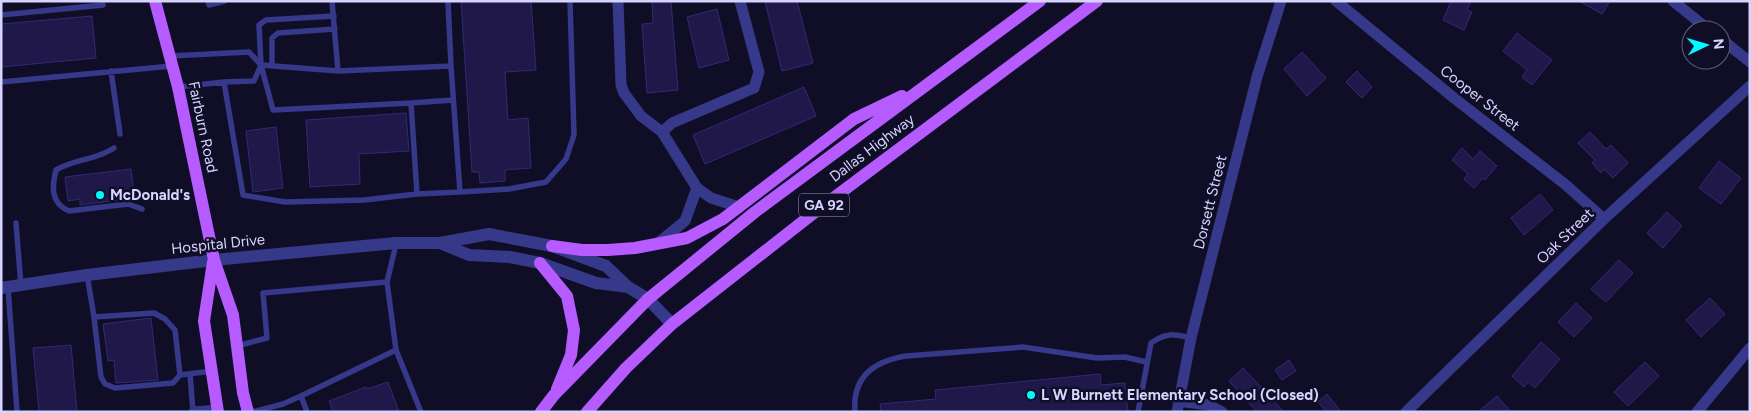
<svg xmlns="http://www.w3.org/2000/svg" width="1751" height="413" font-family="Figtree,sans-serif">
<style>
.building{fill:#1f1849;stroke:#322977}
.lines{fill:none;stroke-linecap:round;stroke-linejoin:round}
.service{stroke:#363989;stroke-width:5.5}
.minor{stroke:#363989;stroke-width:11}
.tertiary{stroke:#363989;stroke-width:12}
.primary{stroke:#b55bff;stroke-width:12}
.poi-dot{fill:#00f9ff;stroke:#100e27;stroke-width:2}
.labels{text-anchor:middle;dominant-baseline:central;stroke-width:5;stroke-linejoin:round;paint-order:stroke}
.shield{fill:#100e27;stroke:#9b99be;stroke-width:1}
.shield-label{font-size:14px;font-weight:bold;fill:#d6d4ff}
.street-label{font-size:15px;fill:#d6d4ff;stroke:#100e27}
.poi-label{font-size:15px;font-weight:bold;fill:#d6d4ff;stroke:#100e27;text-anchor:start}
</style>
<rect width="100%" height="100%" fill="#100e27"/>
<path class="building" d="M461 1H531L536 70 505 72 508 120 528 118 531 168 505 170V181L480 183 479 172H472Z
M652 1H671L678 90 647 93 642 24 653 23Z
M765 1H797L813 63 782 71Z
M1451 1H1471L1467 10 1472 12 1464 30 1443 20Z
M1579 1H1610L1602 14Z
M717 9 729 60 699 68 687 17Z
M92 16 96 58 1 67V24Z
M1517 33 1552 60 1532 85 1522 77 1527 70 1503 51Z
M1302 52 1326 78 1307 96 1284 69Z
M1357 71 1372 87 1362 98 1346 82Z
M804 87 816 116 705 164 693 135Z
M406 113 409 151 359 154 360 184 310 187 306 120Z
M276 127 283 188 253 192 246 131Z
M1590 132 1606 149 1611 145 1628 163 1613 178 1604 169 1601 173 1592 163 1595 160 1578 143Z
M1462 148 1473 159 1480 151 1497 166 1485 180 1483 178 1474 188 1464 179 1468 174 1452 160Z
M1719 161 1741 178 1721 204 1699 188Z
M131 169 135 201 127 199 80 205V199L68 201 65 177Z
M1540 194 1553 210 1524 235 1511 218Z
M1667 212 1682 226 1663 248 1647 233Z
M1619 260 1633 273 1606 302 1591 289Z
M1710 298 1725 314 1701 337 1686 320Z
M1576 303 1592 318 1574 337 1558 322Z
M151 318 158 380 116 383 114 360 108 361 103 324Z
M1541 342 1560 359 1535 388 1528 382 1524 387 1512 376Z
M71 345 77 412H39L33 348Z
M1289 360 1296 371 1282 380 1275 370Z
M1645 362 1659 376 1628 406 1614 392Z
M1243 368 1274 401 1284 412H1257L1229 381Z
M1100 374 1101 385 1125 383 1128 412H881L880 404 936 399 935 390Z
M388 382 399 412H333L329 401 366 387 367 389Z
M1327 394 1341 412H1326L1318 402Z
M1497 396 1511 412H1478Z"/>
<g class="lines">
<path class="service" d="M208 1 209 5 225 1
M332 1 338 71
M448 1 451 66
M1 15 103 5
M334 16 266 20 259 25 261 65 273 110 411 103 417 194 460 192
M170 56 249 52 261 65 338 71 451 66 460 192 509 189 546 182 566 159 574 135 570 1
M272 66V38L278 33 335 29
M111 71 120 134
M1 82 172 66
M224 82 243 195 285 202 364 200 417 194
M178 87 224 82 254 81 261 65
M411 103 453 100
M114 148C94 161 77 158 56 170 52 186 50 203 69 211L128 204 142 209
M16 223 21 286
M396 244 387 282 396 350
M87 275 94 317 101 377 105 384 115 388 173 383 180 375 212 371
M8 287 17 412
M94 317 154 313 165 319 175 330 180 375
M237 346 267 338 263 293 387 282
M190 374 193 412
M252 412 283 404 301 396
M307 412 301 396 396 350 421 412
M855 412C852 376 875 361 906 356L1023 347 1097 358 1125 357 1146 362
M1138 412 1151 343C1166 332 1174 334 1191 338"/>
<path class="minor" d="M618 1 621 85 624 93 641 116 662 132 697 188 711 198 739 207
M1336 1 1454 98 1566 185 1604 219
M1673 1 1709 30
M1721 39 1750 62
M662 132 672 123 754 88 759 72 740 1
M658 243 685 221 697 188
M1178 401 1209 405 1222 412
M194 412 218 410
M1177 412 1191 338 1257 77 1281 1
M1406 412 1604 219 1750 86
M1697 412 1750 348"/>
<path class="tertiary" d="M440 243 469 255 510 257 540 263 596 283 628 287
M1 288 87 275 214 260 396 243H440L489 234 552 246 606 266 628 287 648 299 672 324"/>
<path class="primary" d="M155 1 178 87 214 260 233 315 243 393 248 412
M552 246 582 250H608L635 248 687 238 723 219 854 119 902 96
M213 262 204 321 218 412
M540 263 567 296 574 330 571 355 557 389
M541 412 554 395 648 299 755 212 1040 1
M587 412 626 368 672 324 824 205 1097 1"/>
</g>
<g class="poi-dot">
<circle cx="100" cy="195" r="5"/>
<circle cx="1031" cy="395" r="5"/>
</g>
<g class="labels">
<rect class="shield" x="799" y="193.5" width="50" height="23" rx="4"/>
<g class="shield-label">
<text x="824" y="205">GA 92</text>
</g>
<g class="street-label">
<text transform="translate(1480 98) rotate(38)">Cooper Street</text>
<text transform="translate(203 127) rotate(78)">Fairburn Road</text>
<text transform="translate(872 148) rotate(-37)">Dallas Highway</text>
<text transform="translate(1210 202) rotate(-76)">Dorsett Street</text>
<text transform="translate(1565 236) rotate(-44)">Oak Street</text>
<text transform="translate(218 244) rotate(-6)">Hospital Drive</text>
</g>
<g class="poi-label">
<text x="110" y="195">McDonald's</text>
<text x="1041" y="395">L W Burnett Elementary School (Closed)</text>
</g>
</g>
<rect width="1751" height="413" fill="none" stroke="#d6d4ff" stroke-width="5"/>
<g transform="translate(1706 45) rotate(85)"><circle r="24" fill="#100e27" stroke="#5f5d7d"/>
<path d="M0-4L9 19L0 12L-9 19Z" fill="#00f9ff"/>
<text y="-8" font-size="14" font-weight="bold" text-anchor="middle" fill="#d6d4ff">N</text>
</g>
</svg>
